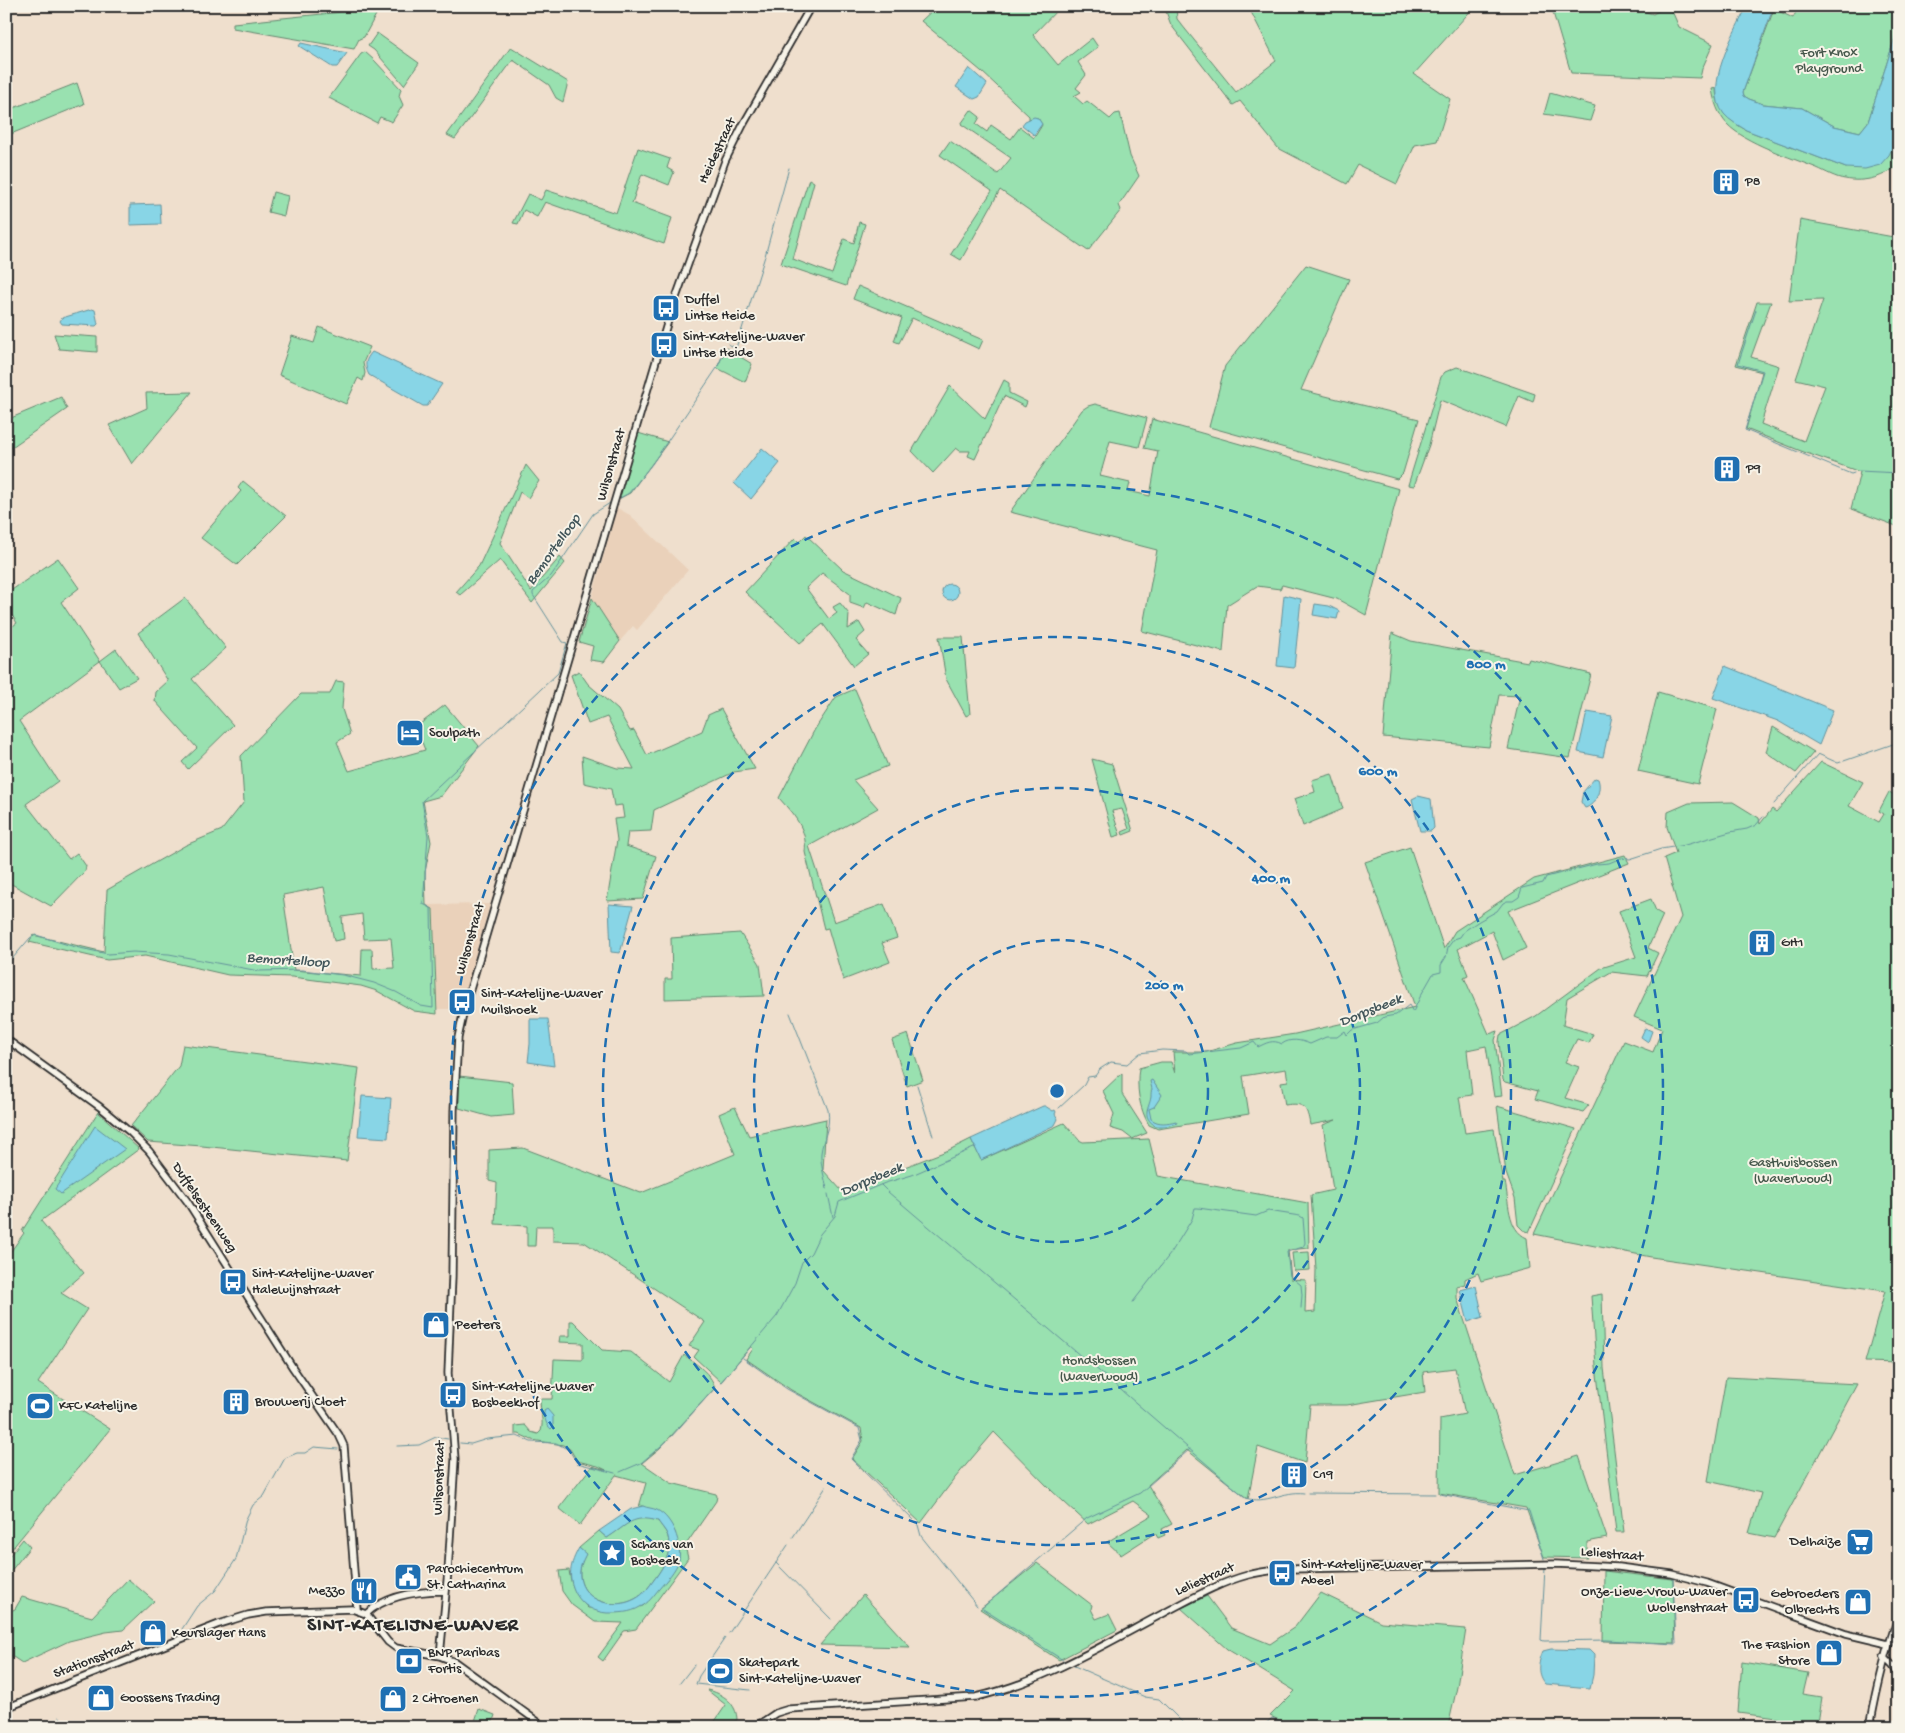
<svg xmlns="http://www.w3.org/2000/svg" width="1905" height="1733" font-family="'Gochi Hand',sans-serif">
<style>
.built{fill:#ead1ba}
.green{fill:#99e1b0;stroke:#62866e;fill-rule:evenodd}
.water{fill:#88d5e6;stroke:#63919b}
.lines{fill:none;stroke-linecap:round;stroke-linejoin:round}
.stream{stroke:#63919b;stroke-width:1}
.tertiary-casing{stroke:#2b2b2b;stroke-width:9}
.tertiary{stroke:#f7f3e8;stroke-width:5.5}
.ring{fill:none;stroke:#1f6fb2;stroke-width:2.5;stroke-dasharray:9 6}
.labels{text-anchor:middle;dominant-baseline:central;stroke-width:4;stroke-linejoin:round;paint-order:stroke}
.park-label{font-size:14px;fill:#46584c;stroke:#f7f3e8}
.street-label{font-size:14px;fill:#2b2b2b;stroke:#f7f3e8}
.poi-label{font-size:14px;fill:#2b2b2b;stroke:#f7f3e8;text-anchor:start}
.water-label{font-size:15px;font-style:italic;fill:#42565a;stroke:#f7f3e8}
.district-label{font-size:19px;font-weight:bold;letter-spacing:1px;fill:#2b2b2b;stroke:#f7f3e8}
.centre{fill:#1f6fb2;stroke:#f7f3e8;stroke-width:2.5}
.ring-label{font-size:15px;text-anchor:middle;font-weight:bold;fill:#1f6fb2;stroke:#f7f3e8;stroke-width:4;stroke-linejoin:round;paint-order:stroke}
</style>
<rect width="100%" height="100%" fill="#efdfcd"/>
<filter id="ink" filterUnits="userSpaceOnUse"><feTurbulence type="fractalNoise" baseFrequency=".02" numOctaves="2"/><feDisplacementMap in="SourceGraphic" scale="10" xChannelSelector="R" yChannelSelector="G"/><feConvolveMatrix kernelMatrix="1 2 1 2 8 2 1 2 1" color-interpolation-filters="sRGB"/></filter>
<g filter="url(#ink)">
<path class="built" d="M617 508 630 515 688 570 637 630 633 626 620 641 592 598Z
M490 904 460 1009H437L433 910 426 905Z"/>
<path class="green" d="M937 6H1061L1033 35 1058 65 1092 38 1098 47 1078 62 1086 75 1076 88 1081 92 1074 96 1083 104 1087 101 1110 119 1115 114 1120 113 1130 156 1139 176 1119 205 1121 210 1088 251 1000 190 961 260 951 254 992 191 940 155 950 141 998 174 1011 158 961 124 971 110 980 117 976 124 987 132 991 125 1011 139 1020 127 1034 138 1042 125 1038 118 1029 119V116L981 71 921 21Z
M1164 6H1176L1177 19 1236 92 1276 61 1248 6H1475L1414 74 1450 99 1437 141 1415 145 1397 184 1358 165 1347 184 1278 148 1240 101 1233 105 1171 25Z
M1551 6H1635L1636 9 1653 14 1666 7 1672 11 1679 27 1713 44 1702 69 1700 78 1571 73Z
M1799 6H1899V25L1868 122 1860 132 1834 126 1802 108 1763 104 1749 99 1744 96 1743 92 1774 9 1793 18Z
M372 9 378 11 364 37 359 39 354 49 233 28V23Z
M377 33 419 63 404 85 374 50 368 46Z
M511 47 568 82 563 102 556 98 549 85 513 60 455 139 447 135Z
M365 52 374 60 401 89 399 96 403 105 392 122 380 117 377 123 329 98 361 54Z
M77 83 84 104 6 136V111Z
M1716 88C1716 109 1728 120 1746 130L1846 168 1896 141 1899 134V164C1886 177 1864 183 1845 179 1836 178 1826 172 1817 168 1792 158 1745 143 1727 124 1718 114 1714 102 1712 89Z
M1550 93 1595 106 1590 121 1544 114Z
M638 148 670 159 667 168 674 172 669 185 642 174 632 203 672 218 664 244 545 202 537 217 524 210 518 224 513 223 528 194 541 200 546 190 616 213Z
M809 179 814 182 793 259 832 274 844 239 854 243 859 222 865 224 846 286 781 264Z
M273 192 288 196 284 216 268 212Z
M1800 220 1899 238V527L1851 509 1860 472 1801 451 1746 429 1762 372 1736 365 1757 302H1771L1751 357 1779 366 1761 424 1804 441 1825 386 1796 379 1823 300 1789 301Z
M1306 265 1349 279 1301 390 1419 419 1403 473 1397 479 1209 427 1225 366Z
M858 286 983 340 979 349 912 318 899 343 894 341 902 318 853 299Z
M319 327 370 347 363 363 365 373 363 381 358 378 346 404 279 375 292 336 314 343Z
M54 334 97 337V352L59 349Z
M726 348 752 364 745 382 717 368Z
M1457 367 1535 394 1533 402 1519 396 1506 427 1440 400 1429 445 1414 486 1408 485 1441 377 1445 372Z
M6 374 11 385V418L61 397 67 409 6 451Z
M1004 380 1009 383V393L1027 402 1025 407 1004 396 975 459 968 456 970 451H960L956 448 933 473 912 451 950 386 985 419Z
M192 392 132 464 109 425 147 408 146 393Z
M1095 404 1147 418 1139 447 1110 441 1100 476 1130 483 1128 491 1150 496 1158 451 1144 448 1152 419 1399 489 1366 615 1337 599 1282 585 1280 589 1257 586 1227 605 1223 652 1142 631 1157 550 1010 512 1082 410 1088 406Z
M638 433 668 442 630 493 618 499Z
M526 465 539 481 528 498 520 492 500 543 531 591 560 557 565 563 532 603 500 560 460 595 456 592 479 566Z
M243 481 286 516 237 565 201 538 241 491 238 488Z
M806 535 843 570 901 598 896 615 867 602 864 608 850 603V594L822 573 806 588 829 619 837 613 833 607 840 603 849 614 848 629 859 622 865 632 856 640 868 654 854 666 823 624 800 643 745 592 795 538 799 542Z
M58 558 79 588 61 602 100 661 116 649 137 678 119 688 100 661 19 721 58 781 26 804 69 859 77 853 86 866 85 871 51 906 6 881V631L17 623 6 606V594Z
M185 598 226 648 192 679 233 725 188 769 182 762 197 748 155 701 156 692 168 681 138 633Z
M592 598 620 641 604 662 590 660 593 646 579 642Z
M1392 633 1411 641 1528 662 1529 659 1591 674 1570 758 1508 749 1520 696 1499 695 1489 747 1383 737Z
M939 637H963L970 714 966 716 946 679Z
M579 671 588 684 618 710 630 731 634 730 647 755 702 731 708 715 721 709 755 769 734 772 654 810 651 831 628 832 626 846 656 856 643 899 607 901 617 840 614 819 624 818 622 805 614 806 611 789 584 783 582 756 617 768 634 769 607 717 588 724 571 675Z
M336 681 344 682 342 709 350 734 337 742 349 771 425 750 416 727 445 705 479 746 441 796 423 801 431 842 425 872 426 905 433 909 437 1014 414 1011 377 991 361 986 292 977 228 975 145 956 107 960 29 942 33 935 104 952 107 890 186 845 222 830 244 802 241 756 301 694H330ZM324 887 334 941 344 939 342 917 362 914 364 939 391 938 394 968 373 969 372 949H362L361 976 294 970 283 895Z
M855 689 888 766 853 780 878 808 809 846 834 922 884 904 897 938 882 943 890 962 843 980 828 928 824 929 805 852C808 829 793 814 779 798L815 729 836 697Z
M1658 692 1717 709 1698 784 1638 771Z
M1773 727 1814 752 1796 773 1766 752Z
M1092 759 1112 764 1133 831 1123 835 1122 832 1129 829 1122 809 1112 811 1120 835 1113 837Z
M1821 762 1863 782 1849 806 1879 822 1884 814 1879 811 1889 792 1899 797V1363L1865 1362 1885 1291 1651 1257 1534 1234 1624 1041 1653 1052 1662 1029 1634 1017 1681 917 1664 858 1676 853 1667 827 1668 812 1689 803 1733 802 1759 818 1760 824 1772 809 1776 812Z
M1332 774 1343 809 1303 826 1294 799 1315 792 1312 780Z
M1410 847 1444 949 1455 931 1534 879 1625 855 1629 863 1508 911 1526 948 1503 960 1492 931 1458 949 1468 975 1464 977 1489 1034 1498 1031 1495 1040 1502 1096 1494 1097 1486 1046 1467 1050 1472 1095 1459 1097 1465 1133 1494 1129 1503 1182H1505C1509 1200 1507 1230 1527 1238L1530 1268 1481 1281 1478 1273 1465 1279V1284L1457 1286V1298L1515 1475 1579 1456 1607 1538 1587 1542V1558L1544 1557 1526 1508 1439 1493 1440 1419 1465 1414 1455 1368 1423 1372 1425 1392 1347 1405H1310L1305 1463 1258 1447 1248 1499 1187 1450 1148 1485 1172 1524 1162 1529 1165 1535 1158 1538 1155 1533 1121 1555 1107 1542 1152 1515 1133 1501 1088 1524 1052 1491 994 1432 955 1478 921 1523 852 1459 863 1441 861 1428 791 1390 746 1359 753 1349 751 1346 721 1382 694 1357 699 1350 689 1346 705 1322 584 1242 553 1241V1226H536L535 1246H527V1226L495 1224 497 1183 489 1181V1150L523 1148 641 1193 735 1154 719 1114 735 1107 749 1136 826 1119 823 1170 842 1191 949 1150 971 1139 981 1160 1064 1123 1079 1140 1083 1142 1149 1139 1158 1176 1308 1203 1309 1248 1288 1250 1291 1279 1306 1280 1305 1313 1315 1312 1316 1269 1311 1195 1333 1190 1323 1125 1336 1120 1310 1125C1307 1107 1304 1102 1285 1105L1281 1082 1288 1081 1286 1069 1243 1076 1249 1114 1158 1129 1149 1125C1139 1108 1136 1087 1139 1068L1161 1062H1171L1175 1073 1173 1052H1206L1237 1043 1295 1034 1415 1007 1365 862Z
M1651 899 1656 911 1663 915 1648 948 1658 953 1647 976 1611 972 1567 998 1563 1025 1593 1034 1589 1043 1577 1039 1565 1062 1579 1067 1565 1098 1589 1105 1583 1112 1535 1099 1538 1091 1505 1082 1503 1080 1499 1042 1500 1035 1536 1016 1601 968 1636 957 1619 911Z
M740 933 760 964 764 996 665 999V979H672L671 938Z
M908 1034 923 1080 907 1086 892 1040Z
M183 1045 359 1068 347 1161 202 1146 148 1142 131 1126 179 1066Z
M1122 1073V1094L1147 1133 1132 1139 1123 1132 1110 1128 1114 1114 1103 1091Z
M459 1076 512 1082 514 1115 491 1117 459 1108Z
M1497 1106 1576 1129 1529 1232 1523 1230 1518 1225 1515 1198 1506 1173Z
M98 1112 139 1149 41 1221 84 1273 61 1293 87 1309 38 1383 110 1429 6 1556V1258L24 1233 22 1231Z
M1309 1252 1310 1270 1294 1271 1292 1253Z
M1602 1294 1604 1368 1624 1532H1616L1596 1366 1591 1296Z
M570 1321H573L602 1350 631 1352 669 1382 684 1355C695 1363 712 1374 715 1388L660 1448 642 1463 671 1483 716 1494 717 1496 716 1501 685 1546 688 1558 636 1629 624 1631 603 1661 598 1657 623 1623 595 1622 572 1605 562 1591 559 1571 569 1570C571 1586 576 1596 588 1608L643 1606 669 1577 675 1532 643 1506 639 1507 646 1483 616 1475 580 1525 559 1508 592 1466 606 1470 598 1466 577 1461 570 1449 563 1445 532 1440 519 1434H515V1426L525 1425 531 1432 538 1434 541 1431C544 1421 540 1410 540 1399H552L554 1359 583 1360V1343L559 1342 560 1336H570Z
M1726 1377 1857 1384 1774 1538 1749 1533 1761 1493 1708 1481Z
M635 1518H647L658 1521C661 1526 667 1532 668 1537 672 1552 664 1566 656 1577 650 1585 645 1594 635 1599 615 1610 583 1602 580 1577 579 1568 582 1562 585 1554L579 1548 599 1531 607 1538Z
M23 1539 30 1547 6 1577V1560Z
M1037 1563 1092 1605 1091 1609 1096 1619 1109 1614 1117 1630 1059 1660 980 1609Z
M1604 1571 1673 1579 1675 1643 1603 1641Z
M128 1579 154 1601 123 1630 106 1632 69 1641 22 1663 10 1655 6 1650V1613L15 1609 22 1597 92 1617Z
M1321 1593 1381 1622 1466 1629 1457 1687 1448 1727H1295L1270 1716 1295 1691 1227 1649 1181 1608 1207 1596 1231 1628 1270 1644 1295 1627Z
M863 1595 910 1647 820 1645Z
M1742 1662 1808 1673 1803 1694 1822 1697 1818 1723 1842 1727H1806L1807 1722 1738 1713Z
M707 1690C723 1693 737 1704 737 1720L727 1726 711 1727 726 1705Z
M479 1709 495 1715 491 1727H473Z"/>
<path class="water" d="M1747 6H1774L1743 92 1744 96 1749 99 1763 104 1802 108 1834 126 1860 132 1868 122 1899 25V134L1889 155 1880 165 1865 169 1846 168 1746 130C1738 125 1730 121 1724 114 1702 87 1735 32 1747 6Z
M301 43 347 53 337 67H332L299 46Z
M969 68 987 84 979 97 974 99 956 87Z
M1034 117 1038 118 1042 124 1034 135 1022 125 1025 121Z
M160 204 161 224 130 225V205Z
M92 309 95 310 98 324 96 326 62 324 60 321 62 318Z
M372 352 442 384 427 406H423L369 375C364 365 365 360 372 352Z
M762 448 780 463 751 499 734 483Z
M942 592a8 8 0 1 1 16 0a8 8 0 1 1-16 0Z
M1284 595 1301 599 1294 668 1277 666Z
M1315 604 1329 606 1339 611 1337 619 1313 615Z
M1725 666 1833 710 1819 745 1778 721 1713 698Z
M1587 712 1612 716 1603 757 1578 752Z
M1595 778 1598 779C1602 789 1596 805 1585 808L1581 802 1583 792Z
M1418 796 1431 799 1434 828 1431 831H1420L1412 799Z
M609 904 633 906 620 953 611 952Z
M530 1019H548L554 1066 528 1062 530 1044Z
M1645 1028 1652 1031 1648 1042 1641 1037Z
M1152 1080 1162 1095 1154 1107 1149 1109 1151 1119C1159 1125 1167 1123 1176 1121L1177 1123 1166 1126H1155C1141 1115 1149 1109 1151 1097 1151 1094 1151 1091 1152 1089L1150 1081Z
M362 1096 391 1098 388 1138 358 1136Z
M1043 1106H1045L1053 1111 1055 1110 1056 1112 1055 1114 1058 1119 1055 1125 981 1160 971 1139Z
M95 1126 125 1149 61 1194 55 1189Z
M1476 1286 1483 1317 1468 1322 1460 1290Z
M547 1409 553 1416V1427L551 1429C546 1425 544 1417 544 1411Z
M643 1506C647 1508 653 1508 657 1510 673 1518 682 1544 679 1560 676 1570 666 1581 659 1589 654 1595 648 1604 640 1607 630 1613 619 1613 607 1613 594 1612 583 1606 576 1594 567 1577 570 1564 579 1548L586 1554C582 1562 579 1568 580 1577 583 1602 615 1610 635 1599 645 1594 650 1585 656 1577 664 1566 672 1552 668 1537 667 1532 661 1526 658 1521 632 1514 628 1525 607 1538L599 1531 631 1509Z
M1551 1649 1589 1650 1594 1655 1593 1675 1590 1688 1545 1684C1536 1674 1538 1663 1543 1651Z"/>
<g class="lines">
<path class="stream" d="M1756 310 1738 364 1763 371 1745 430 1851 474 1854 473
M728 344 736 348 765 256 789 168
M1859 471 1899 473
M617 500 629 493 652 464 717 368 726 348
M1774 804 1818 754 1838 763 1899 742
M6 966 30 938 36 935 75 947 108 954 133 952 169 954 259 971 302 970 343 975 374 983 396 992 421 1006 433 1008 431 908 423 904 428 836 422 801 558 673 567 643 563 642 533 595V592L551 576 593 514 613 501
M790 1013 828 1110C831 1128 823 1137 821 1153 820 1165 825 1178 827 1189
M917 1085 933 1136
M1059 1108 1084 1085 1088 1077 1095 1076 1100 1069 1111 1062 1127 1064 1140 1053 1162 1050 1186 1051 1189 1054 1241 1048 1254 1042 1258 1047C1266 1043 1273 1039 1282 1044 1290 1038 1301 1040 1310 1044L1326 1037H1337L1345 1031 1347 1035 1352 1030 1377 1023 1384 1017 1396 1015 1409 1005 1413 1012 1421 995 1433 974 1441 972V965L1446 957 1448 947 1454 939 1460 937 1464 931 1479 921 1497 911 1503 903 1507 901H1513L1519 897 1522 888 1543 883 1546 877 1597 864 1609 863 1621 858 1630 859 1661 849 1685 845 1730 832 1747 829 1756 825 1763 817
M881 1185 886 1190
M888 1192 1089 1363
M828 1194 833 1217
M1133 1302 1171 1253 1192 1219 1195 1208H1198L1256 1216 1268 1211 1300 1216 1303 1218 1305 1243 1303 1247 1287 1252 1290 1276 1301 1285 1302 1295 1301 1308
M743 1358 787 1389 859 1428 862 1440 851 1459 918 1525 921 1536 977 1606
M1092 1365 1246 1498C1265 1505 1284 1490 1304 1493
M721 1382 777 1316 795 1283 802 1262 811 1253 820 1234 835 1216 839 1202 885 1183 912 1175 976 1147
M671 1437 715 1388
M460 1443 471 1444 487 1439 517 1436 531 1442 556 1443 569 1450 577 1463 615 1473
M397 1446 419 1445 436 1437 448 1439
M620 1472 641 1463 667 1441
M1308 1493 1435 1494
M1440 1494 1529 1511 1544 1559
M793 1537 826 1487
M776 1563 831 1619
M1545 1568 1541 1640 1544 1641 1607 1640 1676 1644 1673 1579
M982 1608 1087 1518 1140 1493 1190 1449
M983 1609 1066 1662
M182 1629 197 1606 215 1591 236 1559 246 1519 253 1505 264 1496 285 1458 297 1453H305L314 1447 338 1449
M729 1633 788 1545
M725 1638 699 1676 696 1684 750 1690
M1072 1665 1145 1697 1159 1699 1187 1727
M680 1683 694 1665
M60 1717 66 1727
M1262 1727 1272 1718 1293 1727"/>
<defs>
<path id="tertiary" d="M6 1039 100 1107 131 1133 149 1151 187 1201 293 1368 339 1435 344 1446 357 1609
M366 1614C386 1595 418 1591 445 1591
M440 1656 448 1571 455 1459 448 1373 452 1276 454 1110 458 1038 464 1010 669 317 725 161 743 125 811 6
M1884 1657 1893 1666 1899 1676
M6 1708 219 1624 248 1615 266 1612 352 1609 366 1614 388 1642 396 1648 440 1656 455 1662 545 1727
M755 1727 776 1713 789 1709 976 1697C1043 1682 1103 1645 1164 1613 1191 1599 1218 1583 1248 1575 1261 1571 1275 1570 1289 1569L1556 1564 1618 1567 1672 1574 1707 1583 1846 1634 1888 1644
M1870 1727C1877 1688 1885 1652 1899 1615"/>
</defs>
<use href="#tertiary" class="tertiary-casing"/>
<use href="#tertiary" class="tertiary"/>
</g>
</g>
<g class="ring">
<circle cx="1057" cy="1091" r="151"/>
<circle cx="1057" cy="1091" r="303"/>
<circle cx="1057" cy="1091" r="454"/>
<circle cx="1057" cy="1091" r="606"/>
</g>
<defs>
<symbol id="building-square" viewBox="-11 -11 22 22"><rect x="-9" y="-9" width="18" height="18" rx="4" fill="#1f6fb2" stroke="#f7f3e8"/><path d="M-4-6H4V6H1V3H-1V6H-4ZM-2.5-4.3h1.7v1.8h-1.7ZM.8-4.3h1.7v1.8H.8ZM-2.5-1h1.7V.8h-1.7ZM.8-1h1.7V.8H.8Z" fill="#fff"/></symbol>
<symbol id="bus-square" viewBox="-11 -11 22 22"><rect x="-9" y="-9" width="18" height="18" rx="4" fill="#1f6fb2" stroke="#f7f3e8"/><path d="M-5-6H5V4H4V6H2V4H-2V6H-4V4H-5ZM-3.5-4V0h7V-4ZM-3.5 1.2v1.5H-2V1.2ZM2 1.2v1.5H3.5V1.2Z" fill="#fff"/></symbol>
<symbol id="hotel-square" viewBox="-11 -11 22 22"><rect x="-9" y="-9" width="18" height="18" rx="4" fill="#1f6fb2" stroke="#f7f3e8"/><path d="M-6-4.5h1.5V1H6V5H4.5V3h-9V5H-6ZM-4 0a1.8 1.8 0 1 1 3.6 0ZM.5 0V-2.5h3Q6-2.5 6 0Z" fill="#fff"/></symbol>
<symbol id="shop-square" viewBox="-11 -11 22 22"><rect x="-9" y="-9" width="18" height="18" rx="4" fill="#1f6fb2" stroke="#f7f3e8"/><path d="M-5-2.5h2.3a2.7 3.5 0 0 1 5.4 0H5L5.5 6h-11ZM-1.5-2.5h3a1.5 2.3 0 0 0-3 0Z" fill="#fff"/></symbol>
<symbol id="stadium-square" viewBox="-11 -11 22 22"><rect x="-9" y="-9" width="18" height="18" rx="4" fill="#1f6fb2" stroke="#f7f3e8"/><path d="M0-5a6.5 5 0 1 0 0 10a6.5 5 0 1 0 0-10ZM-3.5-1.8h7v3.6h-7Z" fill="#fff"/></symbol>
<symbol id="supermarket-square" viewBox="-11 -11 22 22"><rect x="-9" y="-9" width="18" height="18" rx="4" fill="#1f6fb2" stroke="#f7f3e8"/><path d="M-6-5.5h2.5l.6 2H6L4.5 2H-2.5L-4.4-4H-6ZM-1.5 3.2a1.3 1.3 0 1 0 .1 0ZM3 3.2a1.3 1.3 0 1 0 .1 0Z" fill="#fff"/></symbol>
<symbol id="sight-square" viewBox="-11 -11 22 22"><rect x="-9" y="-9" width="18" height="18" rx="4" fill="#1f6fb2" stroke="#f7f3e8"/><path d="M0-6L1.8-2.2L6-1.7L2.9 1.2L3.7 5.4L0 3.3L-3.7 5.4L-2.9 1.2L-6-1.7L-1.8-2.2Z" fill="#fff"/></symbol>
<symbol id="civic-square" viewBox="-11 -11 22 22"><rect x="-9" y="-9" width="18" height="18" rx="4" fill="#1f6fb2" stroke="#f7f3e8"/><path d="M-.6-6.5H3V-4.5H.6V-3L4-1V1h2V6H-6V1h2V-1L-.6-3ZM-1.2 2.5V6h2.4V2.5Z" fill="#fff"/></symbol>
<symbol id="restaurant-square" viewBox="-11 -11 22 22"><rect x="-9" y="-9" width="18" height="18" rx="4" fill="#1f6fb2" stroke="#f7f3e8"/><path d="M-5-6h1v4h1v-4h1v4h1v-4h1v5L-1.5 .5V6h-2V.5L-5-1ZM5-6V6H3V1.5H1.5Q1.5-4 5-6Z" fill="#fff"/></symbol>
<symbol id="bank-square" viewBox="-11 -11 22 22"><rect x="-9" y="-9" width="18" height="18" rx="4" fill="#1f6fb2" stroke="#f7f3e8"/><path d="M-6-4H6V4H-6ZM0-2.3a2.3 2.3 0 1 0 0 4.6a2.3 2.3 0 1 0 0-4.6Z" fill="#fff"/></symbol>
</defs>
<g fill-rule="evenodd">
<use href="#building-square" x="1710" y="166" width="32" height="32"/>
<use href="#bus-square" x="650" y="292" width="32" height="32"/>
<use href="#bus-square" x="648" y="329" width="32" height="32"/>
<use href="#building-square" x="1711" y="453" width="32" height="32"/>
<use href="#hotel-square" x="394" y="717" width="32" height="32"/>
<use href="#building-square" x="1746" y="927" width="32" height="32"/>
<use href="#bus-square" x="446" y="986" width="32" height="32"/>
<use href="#bus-square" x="217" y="1266" width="32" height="32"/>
<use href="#shop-square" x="420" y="1309" width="32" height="32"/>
<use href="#bus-square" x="437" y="1379" width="32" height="32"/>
<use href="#building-square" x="220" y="1386" width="32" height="32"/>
<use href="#stadium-square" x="24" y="1390" width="32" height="32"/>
<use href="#building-square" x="1278" y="1459" width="32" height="32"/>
<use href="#supermarket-square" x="1844" y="1526" width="32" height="32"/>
<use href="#sight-square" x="596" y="1537" width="32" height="32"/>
<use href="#bus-square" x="1266" y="1557" width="32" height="32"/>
<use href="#civic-square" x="392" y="1561" width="32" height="32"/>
<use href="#restaurant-square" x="348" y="1575" width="32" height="32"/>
<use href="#bus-square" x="1730" y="1584" width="32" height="32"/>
<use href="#shop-square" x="1842" y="1586" width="32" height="32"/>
<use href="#shop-square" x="137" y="1617" width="32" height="32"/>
<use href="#shop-square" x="1813" y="1637" width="32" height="32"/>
<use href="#bank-square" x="393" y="1645" width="32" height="32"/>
<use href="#stadium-square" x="704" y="1655" width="32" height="32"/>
<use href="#shop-square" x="85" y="1682" width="32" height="32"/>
<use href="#shop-square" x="377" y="1683" width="32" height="32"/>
</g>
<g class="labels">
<g class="park-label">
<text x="1829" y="53">Fort Knox<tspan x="1829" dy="16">Playground</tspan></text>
<text x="1793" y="1163">Gasthuisbossen<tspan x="1793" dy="16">(Waverwoud)</tspan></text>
<text x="1099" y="1361">Hondsbossen<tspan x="1099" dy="16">(Waverwoud)</tspan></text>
</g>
<g class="street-label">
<text transform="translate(718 151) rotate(-65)">Heidestraat</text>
<text transform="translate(612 465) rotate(-74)">Wilsonstraat</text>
<text transform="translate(471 939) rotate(-74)">Wilsonstraat</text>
<text transform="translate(204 1208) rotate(56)">Duffelsesteenweg</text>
<text transform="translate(440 1478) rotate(-88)">Wilsonstraat</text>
<text transform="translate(1612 1555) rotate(5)">Leliestraat</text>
<text transform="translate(1205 1580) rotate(-24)">Leliestraat</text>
<text transform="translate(94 1660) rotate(-21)">Stationsstraat</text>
</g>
<g class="poi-label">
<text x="1745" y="182">P8</text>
<text x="685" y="300">Duffel<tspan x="685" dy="16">Lintse Heide</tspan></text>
<text x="683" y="337">Sint-Katelijne-Waver<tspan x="683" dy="16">Lintse Heide</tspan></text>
<text x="1746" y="469">P9</text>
<text x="429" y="733">Soulpath</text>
<text x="1781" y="943">GH1</text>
<text x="481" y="994">Sint-Katelijne-Waver<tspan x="481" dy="16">Muilshoek</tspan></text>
<text x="252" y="1274">Sint-Katelijne-Waver<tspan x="252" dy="16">Halewijnstraat</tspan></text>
<text x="455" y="1325">Peeters</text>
<text x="472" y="1387">Sint-Katelijne-Waver<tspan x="472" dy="16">Bosbeekhof</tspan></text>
<text x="255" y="1402">Brouwerij Cloet</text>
<text x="59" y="1406">KFC Katelijne</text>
<text x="1313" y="1475">C19</text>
<text x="1841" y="1542" text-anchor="end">Delhaize</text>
<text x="631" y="1545">Schans van<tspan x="631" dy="16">Bosbeek</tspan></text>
<text x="1301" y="1565">Sint-Katelijne-Waver<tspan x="1301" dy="16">Abeel</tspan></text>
<text x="427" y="1569">Parochiecentrum<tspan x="427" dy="16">St. Catharina</tspan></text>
<text x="345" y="1591" text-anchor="end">Mezzo</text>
<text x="1727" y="1592" text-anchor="end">Onze-Lieve-Vrouw-Waver<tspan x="1727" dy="16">Wolvenstraat</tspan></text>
<text x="1839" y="1594" text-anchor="end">Gebroeders<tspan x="1839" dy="16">Olbrechts</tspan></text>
<text x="172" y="1633">Keurslager Hans</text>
<text x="1810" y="1645" text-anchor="end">The Fashion<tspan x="1810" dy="16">Store</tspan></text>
<text x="428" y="1653">BNP Paribas<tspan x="428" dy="16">Fortis</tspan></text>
<text x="739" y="1663">Skatepark<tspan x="739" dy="16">Sint-Katelijne-Waver</tspan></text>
<text x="120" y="1698">Goossens Trading</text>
<text x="412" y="1699">2 Citroenen</text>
</g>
<g class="water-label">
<text transform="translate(554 550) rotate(-54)">Bemortelloop</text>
<text transform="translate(288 961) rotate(4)">Bemortelloop</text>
<text transform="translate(1371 1011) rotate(-22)">Dorpsbeek</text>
<text transform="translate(872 1180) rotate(-23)">Dorpsbeek</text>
</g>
<g class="district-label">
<text x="413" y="1626">SINT-KATELIJNE-WAVER</text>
</g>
</g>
<circle cx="1057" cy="1091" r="8" class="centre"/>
<g class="ring-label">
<text x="1486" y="668">800 m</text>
<text x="1378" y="775">600 m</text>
<text x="1271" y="882">400 m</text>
<text x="1164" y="989">200 m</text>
</g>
<rect width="1905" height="1733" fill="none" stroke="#f7f3e8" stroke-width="25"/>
<rect x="12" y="12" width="1880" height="1708" fill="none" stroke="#2b2b2b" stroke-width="2" filter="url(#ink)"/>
</svg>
